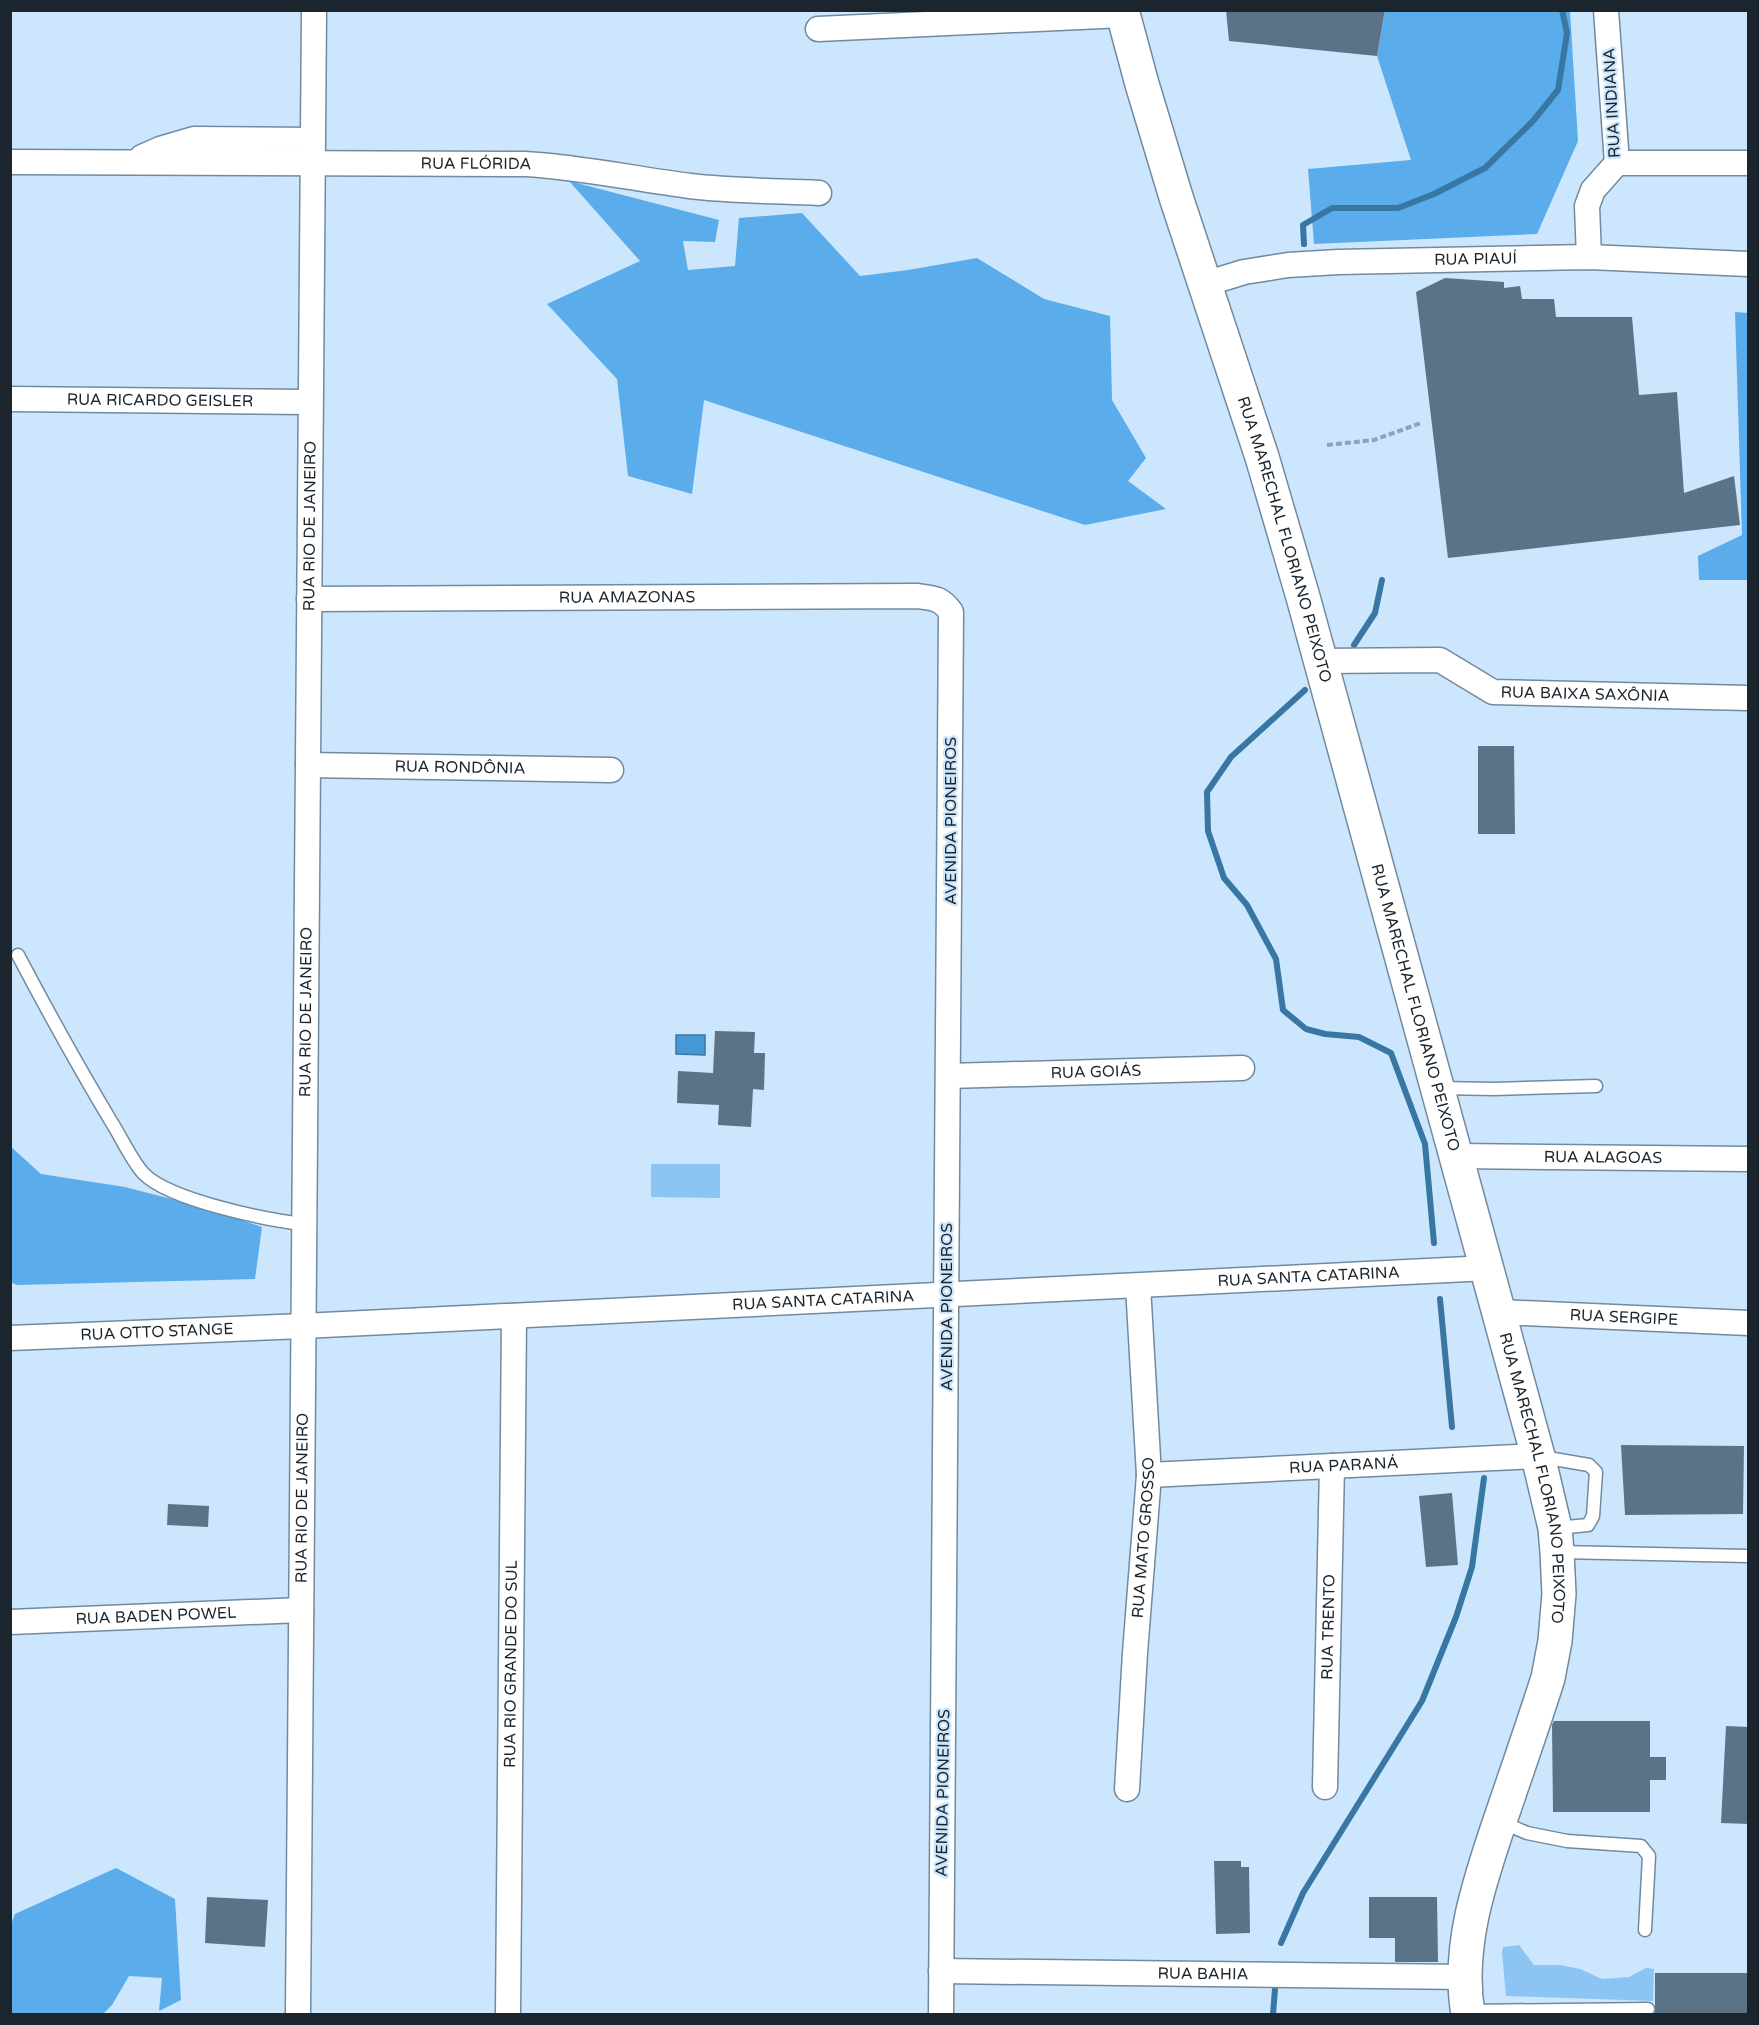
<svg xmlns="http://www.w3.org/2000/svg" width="1759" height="2025" font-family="'Varela Round',sans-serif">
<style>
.green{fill:#8cc5f4}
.forest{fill:#5aaceb}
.water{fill:#4598d6;stroke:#3876a3;stroke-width:1.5}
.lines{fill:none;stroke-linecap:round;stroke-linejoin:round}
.stream{stroke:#3876a3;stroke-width:6}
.building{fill:#5b7386}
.lane-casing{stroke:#728a9e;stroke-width:15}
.street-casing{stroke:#728a9e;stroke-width:27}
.secondary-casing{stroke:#728a9e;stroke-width:36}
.path{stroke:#8ea3b5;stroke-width:4;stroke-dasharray:6 3;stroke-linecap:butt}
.lane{stroke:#fff;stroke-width:12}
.street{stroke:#fff;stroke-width:24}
.secondary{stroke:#fff;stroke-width:33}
.labels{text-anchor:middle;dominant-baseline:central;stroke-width:4.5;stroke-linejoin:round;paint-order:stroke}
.street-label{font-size:16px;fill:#1b252d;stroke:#cce6fd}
</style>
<rect width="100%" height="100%" fill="#cce6fd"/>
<path class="green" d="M651 1164H720V1198L651 1197Z
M1519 1945 1534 1965H1560L1580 1969 1602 1979 1629 1977 1646 1968 1654 1969 1653 2001 1506 1996 1502 1953 1503 1947Z"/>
<path class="forest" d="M1385 11H1570L1578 141 1537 234 1314 244 1308 169 1411 160 1377 56Z
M569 181 719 220 715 242 683 241 688 270 735 266 739 218 802 213 860 276 908 270 977 258 1044 299 1110 316 1112 400 1146 458 1128 481 1166 509 1085 525 704 400 692 494 628 476 617 379 547 304 640 261Z
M1735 312 1748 313V580H1699L1698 556 1742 535Z
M10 1146 41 1174 125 1187 202 1207 262 1227 255 1279 17 1285 10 1282Z
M116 1868 175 1899 181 2000 159 2011 162 1978 129 1976 112 2005 103 2014H11L10 1927 15 1914Z"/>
<path class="water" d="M676 1035H705V1055L676 1054Z"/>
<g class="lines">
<path class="stream" d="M1304 244 1303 225 1332 208H1398L1434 194 1485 168 1533 121 1558 90 1567 33 1562 10
M1354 645 1375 613 1382 580
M1305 690 1231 757 1207 792 1208 831 1224 878 1247 905 1276 959 1283 1010 1306 1029 1325 1034 1359 1037 1391 1053 1425 1144 1434 1243
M1440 1299 1452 1427
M1281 1943 1303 1893 1422 1701 1456 1617 1472 1567 1484 1478
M1273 2014 1275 1989"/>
</g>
<path class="building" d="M1226 10H1385L1377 56 1229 41Z
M1445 278 1504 282V288L1520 286 1522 299H1554L1556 317H1632L1639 395 1677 392 1684 493 1734 476 1740 525 1448 558 1416 292Z
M1478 746H1514L1515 834H1478Z
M715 1031 755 1032 754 1053H765L764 1090 753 1089 751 1127 718 1125 719 1105 677 1103 678 1071 713 1073Z
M1621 1445 1744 1446 1743 1514 1625 1515Z
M1452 1493 1458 1565 1426 1567 1419 1496Z
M168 1504 209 1506 208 1527 167 1525Z
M1554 1721H1650V1757H1666V1780H1650V1812H1553L1552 1725Z
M1726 1726 1749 1727V1824L1721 1823Z
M1214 1861H1241V1867H1249L1250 1933 1216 1934Z
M207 1897 268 1900 265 1947 205 1943Z
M1369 1897H1437L1438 1962H1395V1938H1369Z
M1655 1973H1749V2014H1655Z"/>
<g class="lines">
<defs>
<path id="lane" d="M18 955C48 1012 79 1068 112 1123 121 1137 133 1163 144 1174 170 1200 266 1220 304 1224
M1439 1088 1494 1089 1596 1086
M1542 1457 1589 1465 1596 1472 1593 1516 1588 1525 1556 1528
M1559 1552 1748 1556
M1501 1822 1527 1833 1567 1841 1641 1846 1649 1856 1645 1930
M1469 2011 1648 2009"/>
<g id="street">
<path d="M818 29 1123 15"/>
<path d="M142 157 160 149 194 139 312 140"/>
<path id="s1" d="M10 162 525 164C580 167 635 179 690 186 732 191 776 191 819 193"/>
<path d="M1617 163H1748"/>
<path d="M1589 257 1587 206 1593 190 1617 163 1606 10"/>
<path id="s2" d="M1205 284 1244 272 1288 265 1338 262 1589 257 1748 264"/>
<path id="s3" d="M10 399 310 402"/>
<path id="s4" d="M309 599 917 596C934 598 941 598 951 612L941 2014"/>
<path id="s5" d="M1321 661 1440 660 1493 692 1748 698"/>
<path id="s6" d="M308 765 611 770"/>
<path id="s7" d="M949 1076 1242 1068"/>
<path id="s8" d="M1457 1156 1748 1159"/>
<path id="s9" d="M1500 1312 1748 1323"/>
<path id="s10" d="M10 1338 303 1326 1488 1268"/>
<path id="s11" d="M1149 1475 1538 1456"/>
<path id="s12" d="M10 1622 301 1610"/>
<path id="s13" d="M1325 1787 1332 1466"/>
<path id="s14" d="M1127 1789 1135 1653 1149 1475 1138 1286"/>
<path id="s15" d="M941 1971 1466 1977"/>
<path id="s16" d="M298 2014 314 10"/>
<path id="s17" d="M508 2014 514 1316"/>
</g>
<g id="secondary">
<path id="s18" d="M1122 10 1142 84 1176 197 1262 457 1303 597 1538 1456 1555 1528 1557 1552 1559 1594 1555 1641 1548 1678C1534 1722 1519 1765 1504 1809 1482 1874 1456 1944 1468 2014"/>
</g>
</defs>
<use href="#lane" class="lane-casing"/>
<use href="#street" class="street-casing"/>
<use href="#secondary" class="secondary-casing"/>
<path class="path" d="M1327 445 1374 440 1421 423"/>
<use href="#lane" class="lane"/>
<use href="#street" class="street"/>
<use href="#secondary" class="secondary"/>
</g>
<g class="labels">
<g class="street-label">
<text transform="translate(1612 103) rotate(-93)">RUA INDIANA</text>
<text stroke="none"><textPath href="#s1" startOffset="466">RUA FLÓRIDA</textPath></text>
<text stroke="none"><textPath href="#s2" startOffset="273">RUA PIAUÍ</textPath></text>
<text stroke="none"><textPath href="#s3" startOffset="150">RUA RICARDO GEISLER</textPath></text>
<text stroke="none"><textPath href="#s16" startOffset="1488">RUA RIO DE JANEIRO</textPath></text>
<text stroke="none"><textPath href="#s18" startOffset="554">RUA MARECHAL FLORIANO PEIXOTO</textPath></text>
<text stroke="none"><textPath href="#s4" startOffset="318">RUA AMAZONAS</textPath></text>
<text stroke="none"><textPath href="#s5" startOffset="273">RUA BAIXA SAXÔNIA</textPath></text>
<text stroke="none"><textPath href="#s6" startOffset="152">RUA RONDÔNIA</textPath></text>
<text transform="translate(951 821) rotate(-90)">AVENIDA PIONEIROS</text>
<text stroke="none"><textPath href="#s18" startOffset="1040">RUA MARECHAL FLORIANO PEIXOTO</textPath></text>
<text stroke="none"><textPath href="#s16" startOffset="1002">RUA RIO DE JANEIRO</textPath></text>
<text stroke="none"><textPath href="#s7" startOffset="147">RUA GOIÁS</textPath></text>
<text stroke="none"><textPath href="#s8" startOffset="146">RUA ALAGOAS</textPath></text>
<text stroke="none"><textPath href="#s10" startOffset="1300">RUA SANTA CATARINA</textPath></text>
<text stroke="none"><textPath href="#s10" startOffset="814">RUA SANTA CATARINA</textPath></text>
<text transform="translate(947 1307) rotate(-90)">AVENIDA PIONEIROS</text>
<text stroke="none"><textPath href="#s9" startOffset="124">RUA SERGIPE</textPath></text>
<text stroke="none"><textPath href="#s10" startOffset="147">RUA OTTO STANGE</textPath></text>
<text stroke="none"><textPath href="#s11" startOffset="195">RUA PARANÁ</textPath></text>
<text stroke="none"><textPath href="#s18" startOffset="1526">RUA MARECHAL FLORIANO PEIXOTO</textPath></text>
<text stroke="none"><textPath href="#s16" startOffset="516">RUA RIO DE JANEIRO</textPath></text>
<text stroke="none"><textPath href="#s14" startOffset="252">RUA MATO GROSSO</textPath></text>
<text stroke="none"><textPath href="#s12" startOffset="146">RUA BADEN POWEL</textPath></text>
<text stroke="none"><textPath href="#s13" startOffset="160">RUA TRENTO</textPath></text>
<text stroke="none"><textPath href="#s17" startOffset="350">RUA RIO GRANDE DO SUL</textPath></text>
<text transform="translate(943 1793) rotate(-89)">AVENIDA PIONEIROS</text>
<text stroke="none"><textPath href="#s15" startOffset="262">RUA BAHIA</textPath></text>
</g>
</g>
<rect width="1759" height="2025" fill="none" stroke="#1b252d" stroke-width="24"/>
</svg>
